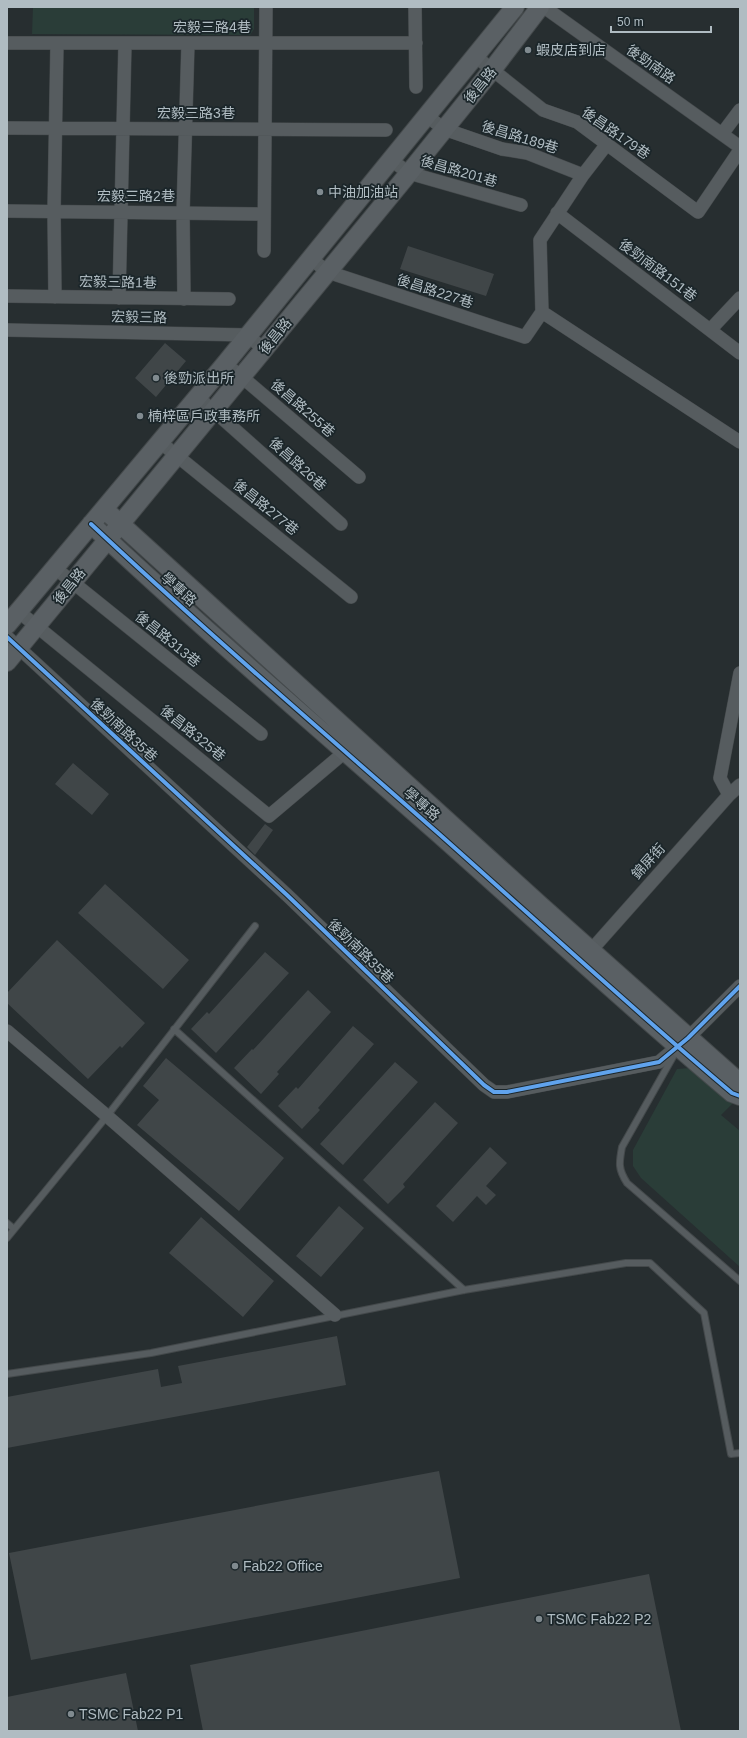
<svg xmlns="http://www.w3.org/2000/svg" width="747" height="1738" font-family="Helvetica,'Noto Sans TC',sans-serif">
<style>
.green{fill:#2a3d38}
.building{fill:#404648}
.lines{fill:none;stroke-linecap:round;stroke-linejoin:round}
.lane-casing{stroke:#44494b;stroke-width:8}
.street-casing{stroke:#44494b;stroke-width:14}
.secondary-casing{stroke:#44494b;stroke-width:20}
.lane{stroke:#565c5f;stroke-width:6}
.street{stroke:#565c5f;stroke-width:13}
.secondary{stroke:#5a6064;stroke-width:18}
.cycleway-casing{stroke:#1b262a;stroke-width:6}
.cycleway{stroke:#60a3ed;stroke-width:4}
.poi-dot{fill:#808a8f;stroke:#1b262a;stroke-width:1.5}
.labels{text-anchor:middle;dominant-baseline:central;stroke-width:3.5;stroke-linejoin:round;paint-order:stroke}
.street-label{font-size:14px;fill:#b0bcc2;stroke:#1b262a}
.poi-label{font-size:14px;fill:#b0bcc2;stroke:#1b262a;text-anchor:start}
</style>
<rect width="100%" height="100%" fill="#272e30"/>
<path class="green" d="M33 7H254V29L250 35 32 34Z
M690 1068 734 1102 721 1115 740 1131V1267L641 1178 633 1166V1150L677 1069Z"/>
<path class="building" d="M408 246 494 274 486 296 400 269Z
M165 343 186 361 156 397 135 378Z
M73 763 109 794 92 815 55 784Z
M265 824 273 830 255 855 247 847Z
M105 884 189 960 163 989 78 913Z
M57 940 145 1023 122 1048 120 1046 88 1079 7 1003V993Z
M265 952 289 973 216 1053 191 1029 207 1012 209 1014Z
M308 990 331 1012 277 1072 279 1074 261 1094 234 1068 252 1049 253 1050Z
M353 1026 374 1044 318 1108 320 1110 302 1129 278 1106 296 1087 298 1089Z
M166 1058 284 1158 239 1211 137 1125 159 1100 143 1086Z
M395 1062 418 1082 343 1165 320 1144Z
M435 1102 458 1123 403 1184 405 1187 388 1204 363 1180Z
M490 1147 507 1163 486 1186 496 1195 486 1205 477 1196 453 1222 436 1206Z
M339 1206 364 1228 321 1277 296 1256Z
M201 1217 274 1281 243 1317 169 1253Z
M337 1336 346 1385 7 1448V1397L158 1369 161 1387 182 1383 178 1366Z
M439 1471 460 1578 31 1660 9 1553Z
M649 1574 681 1731H203L190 1665Z
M126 1673 138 1731H7V1697Z"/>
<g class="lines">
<defs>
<path id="lane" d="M174 1029 464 1290
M674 1055 622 1147C619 1163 618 1169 627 1183L740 1281
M7 1223 14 1229
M7 1238 107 1116 255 926
M7 1374 151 1353 464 1290 626 1263H650L704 1313 731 1454 740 1453"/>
<path id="street" d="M415 7 416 87
M544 7 740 147
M7 43H416
M475 56 543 110 577 122 698 212 740 150
M427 116 444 129 502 149 527 153 583 175
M7 128 386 130
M722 134 740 110
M607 144 583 175 540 240 542 312 740 442
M391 160 409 173 521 205
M7 211 264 214
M557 213 740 353
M264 251 266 7
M310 258 328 272 525 337 542 312
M7 296 229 299
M55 297 54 212 57 43
M119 298 125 43
M184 299 183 213 188 43
M7 330 248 335 264 350
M710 330 740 298
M225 364 242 377 359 477
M197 397 214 411 341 524
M160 442 351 597
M55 568 261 734
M18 611 269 816 346 751
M7 637 287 895 484 1085 494 1092H507L659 1062 688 1038 740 986
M729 795 720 778 740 673
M586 956 729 795 740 785
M7 1031 107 1116 335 1315"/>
<path id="secondary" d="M104 509 541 906 740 1083
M91 524C204 630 322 731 438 833 536 920 632 1009 732 1093L740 1096
M7 625 225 364 515 7
M7 662 409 173 492 70 540 7"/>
</defs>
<use href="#lane" class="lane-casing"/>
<use href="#street" class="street-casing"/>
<use href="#secondary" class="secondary-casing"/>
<use href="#lane" class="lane"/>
<use href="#street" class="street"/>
<use href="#secondary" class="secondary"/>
<defs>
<path id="cycleway" d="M91 524C204 630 322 731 438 833 536 920 632 1009 732 1093L740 1096
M7 637 287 895 484 1085 494 1092H507L659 1062 688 1038 740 986"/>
</defs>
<use href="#cycleway" class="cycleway-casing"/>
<use href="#cycleway" class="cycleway"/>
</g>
<g class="poi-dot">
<circle cx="528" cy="50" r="4"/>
<circle cx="320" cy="192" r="4"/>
<circle cx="156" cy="378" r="4"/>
<circle cx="140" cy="416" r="4"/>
<circle cx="235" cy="1566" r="4"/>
<circle cx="539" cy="1619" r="4"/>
<circle cx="71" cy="1714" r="4"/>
</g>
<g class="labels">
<g class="street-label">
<text x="212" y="27">宏毅三路4巷</text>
<text transform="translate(651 64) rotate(35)">後勁南路</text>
<text transform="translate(480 85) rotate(-51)">後昌路</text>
<text x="196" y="113">宏毅三路3巷</text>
<text transform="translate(616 133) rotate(35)">後昌路179巷</text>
<text transform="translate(520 137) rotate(17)">後昌路189巷</text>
<text transform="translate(459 171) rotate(16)">後昌路201巷</text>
<text x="136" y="196">宏毅三路2巷</text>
<text transform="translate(658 270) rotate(37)">後勁南路151巷</text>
<text transform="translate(118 282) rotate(1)">宏毅三路1巷</text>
<text transform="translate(435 291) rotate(18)">後昌路227巷</text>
<text transform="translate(139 317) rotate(1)">宏毅三路</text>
<text transform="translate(275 336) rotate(-51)">後昌路</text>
<text transform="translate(303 408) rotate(41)">後昌路255巷</text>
<text transform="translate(298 464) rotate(42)">後昌路26巷</text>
<text transform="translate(266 507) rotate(39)">後昌路277巷</text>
<text transform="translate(69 586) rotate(-51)">後昌路</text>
<text transform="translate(179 589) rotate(42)">學專路</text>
<text transform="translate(168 639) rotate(39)">後昌路313巷</text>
<text transform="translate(124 730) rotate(43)">後勁南路35巷</text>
<text transform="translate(193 733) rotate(39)">後昌路325巷</text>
<text transform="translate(422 804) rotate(41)">學專路</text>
<text transform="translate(648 861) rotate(-48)">錦屏街</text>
<text transform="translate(361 951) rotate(44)">後勁南路35巷</text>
</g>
<g class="poi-label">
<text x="536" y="50">蝦皮店到店</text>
<text x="328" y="192">中油加油站</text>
<text x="164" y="378">後勁派出所</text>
<text x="148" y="416">楠梓區戶政事務所</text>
<text x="243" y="1566">Fab22 Office</text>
<text x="547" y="1619">TSMC Fab22 P2</text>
<text x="79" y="1714">TSMC Fab22 P1</text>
</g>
</g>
<rect width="747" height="1738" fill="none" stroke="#b0bcc2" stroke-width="16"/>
<path d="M611 26v6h100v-6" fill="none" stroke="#b0bcc2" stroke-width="2"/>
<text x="617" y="26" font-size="12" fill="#b0bcc2" stroke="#1b262a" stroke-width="3" paint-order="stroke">50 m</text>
</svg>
